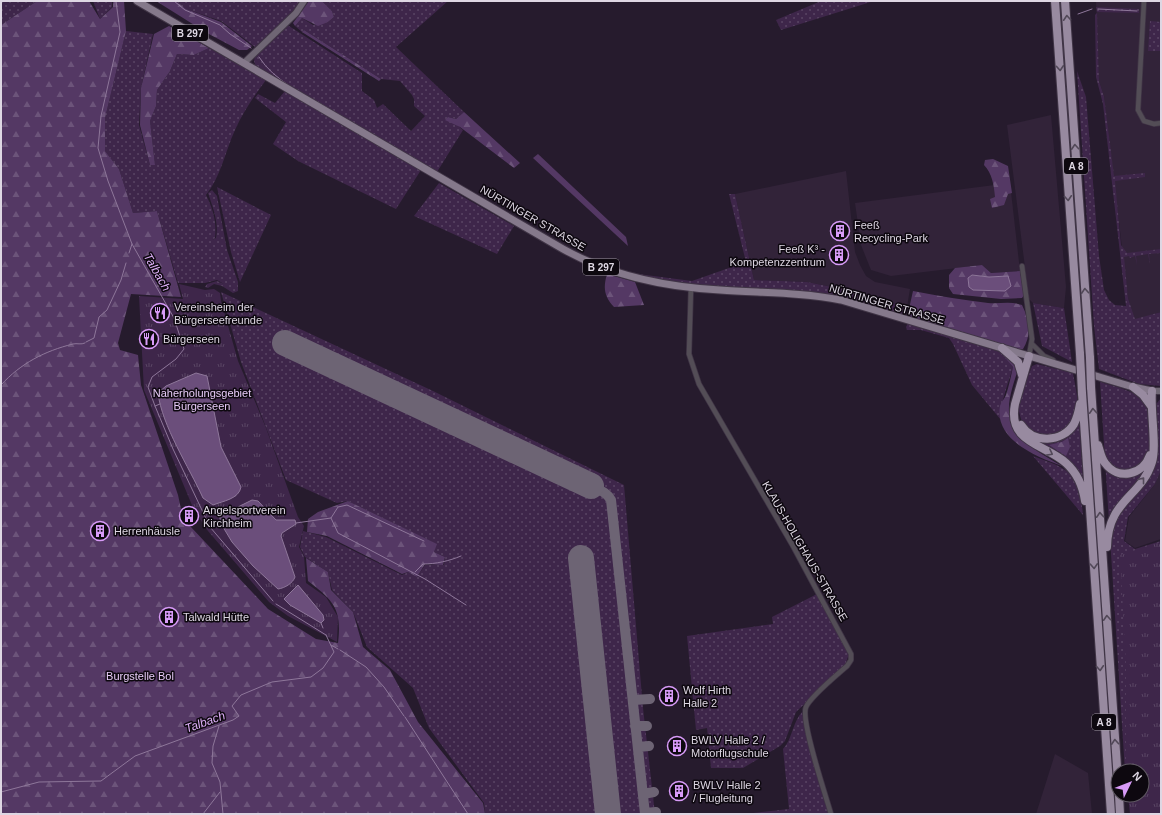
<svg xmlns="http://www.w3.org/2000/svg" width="1162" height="815" font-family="Arial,sans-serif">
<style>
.built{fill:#322339}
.grass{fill:url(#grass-dots)}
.forest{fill:url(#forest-firs);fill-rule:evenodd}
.park{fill:url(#park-tufts)}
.water{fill:#6b4e7b;stroke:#8e779a}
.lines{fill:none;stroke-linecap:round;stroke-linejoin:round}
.stream{stroke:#8e779a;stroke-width:1}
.taxiway{stroke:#6d6474;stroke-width:10}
.runway{stroke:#6d6474;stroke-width:26}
.street-casing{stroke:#403546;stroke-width:6}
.secondary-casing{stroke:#403546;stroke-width:8}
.primary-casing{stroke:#403546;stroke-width:9}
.highway-casing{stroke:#403546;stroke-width:10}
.street{stroke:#534d56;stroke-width:4.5}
.secondary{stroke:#6f6674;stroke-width:6}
.primary{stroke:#85798b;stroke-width:7}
.highway{stroke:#988aa0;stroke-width:8}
.highway-bridge-casing{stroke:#403546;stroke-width:10;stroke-linecap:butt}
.highway-bridge{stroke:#988aa0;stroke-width:8}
.oneway{stroke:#524958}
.labels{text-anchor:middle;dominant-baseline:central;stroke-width:3;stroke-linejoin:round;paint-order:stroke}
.shield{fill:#0d080f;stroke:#9f99a3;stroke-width:1}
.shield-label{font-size:10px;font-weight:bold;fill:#ded7e3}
.street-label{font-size:11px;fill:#ded7e3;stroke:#0d080f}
.poi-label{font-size:11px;fill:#ded7e3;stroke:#0d080f;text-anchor:start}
.park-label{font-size:11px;fill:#e6caf6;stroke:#0d080f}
.water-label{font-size:12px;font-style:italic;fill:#ddaff7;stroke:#0d080f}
</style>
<defs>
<pattern id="grass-dots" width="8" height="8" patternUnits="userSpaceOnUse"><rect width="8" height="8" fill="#3e264a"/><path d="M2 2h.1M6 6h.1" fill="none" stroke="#594564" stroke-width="1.8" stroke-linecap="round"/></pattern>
<pattern id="forest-firs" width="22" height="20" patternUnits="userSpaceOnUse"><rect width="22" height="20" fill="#543864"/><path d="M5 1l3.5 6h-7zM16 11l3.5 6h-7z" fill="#6c547a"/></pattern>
<pattern id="park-tufts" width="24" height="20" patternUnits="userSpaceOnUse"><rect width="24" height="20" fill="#3e264a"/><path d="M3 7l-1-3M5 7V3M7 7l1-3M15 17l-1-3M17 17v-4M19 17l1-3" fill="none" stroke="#594564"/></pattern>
</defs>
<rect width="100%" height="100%" fill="#261b2d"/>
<path class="built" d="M1096 1H1161V312L1135 320 1128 298 1104 96 1099 81Z
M1051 115 1066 287 1064 308 1033 303 1029 299 1007 125Z
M846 171 855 252 860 265 866 276 875 282 910 289 907 307 847 290 807 282 754 280 735 194Z
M1010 183 1020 271 991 273 982 265 891 276 871 270 861 245 855 203Z
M1161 469V539L1135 548 1125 541 1129 517 1155 484Z
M1055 754 1088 773 1092 814H1036Z"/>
<path class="grass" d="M1 1H37L1 25Z
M93 1H112V7L100 19Z
M176 1H301L292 14 255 47 221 21 186 9Z
M322 1H448L396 47 464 112 456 119 448 117 463 130 437 172 256 67 254 61 255 56 285 26H289L362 73V91L374 100 377 108 383 104 411 131 425 116 414 106V99L412 95 400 81 381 79 304 30 302 32 295 26 302 18 313 25 328 22 334 17 332 11Z
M821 1H874L781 30 776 20Z
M1096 7 1139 9V13L1097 12Z
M1097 13 1099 81 1104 96 1114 176 1145 173V177L1115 181 1121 245 1127 253 1161 249V253L1149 254 1150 264 1148 254 1136 256 1137 265 1135 256 1130 258 1129 256 1124 257 1128 298 1135 319 1161 312V386L1139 384 1099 369 1094 326 1077 71 1086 97 1099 256 1104 290 1109 300 1115 305 1126 306 1103 104 1096 77 1095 15Z
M1150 21 1161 22V51H1148Z
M126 31 153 34 141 88 139 125 150 165H155L150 121 156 106 157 90 170 71 177 54 194 55 209 48 266 80C254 96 243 112 235 130 225 152 221 176 206 195 213 209 217 222 215 238L212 240 216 238C219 222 213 208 208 193L212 190 217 196 227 250 238 282V291L233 293 222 286 214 284 208 288 205 287 207 284 217 281 224 284 217 280 205 283H178L157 211 133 213 119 169 105 151V118Z
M285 91 421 170 396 209 298 161 273 144 286 122 255 98 258 94 275 103Z
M439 183 514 226 497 254 414 216Z
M217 187 271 215 240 282 231 252Z
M729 194H735L754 280 807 282 847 290 907 307 903 316 865 305 692 285 638 276V274L692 281 746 262Z
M221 292 433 391 624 485 643 708 655 814H485L484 803 429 728 413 688 367 647 353 612 332 590 328 572 305 557 300 547 303 531 326 537 402 575 408 572 417 577 425 565H444L445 557 434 552 436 544 348 501 337 503 286 480 241 362Z
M1033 303 1064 308 1072 362 1042 346Z
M908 323 1000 352 1013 367C1008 385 1000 402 1001 420L972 385 953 344 949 338 921 330H907L906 327Z
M1037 364 1073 373C1075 387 1083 412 1072 424 1067 428 1061 432 1056 436L1036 435 1023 424 1021 419 1018 408 1019 400 1032 366Z
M1100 382C1116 387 1134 390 1145 402L1157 403 1161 398V470L1155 484 1128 517 1124 541 1135 549 1161 541V781L1142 771H1125Z
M1079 419 1083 481 1035 442 1023 430 1053 440Z
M1033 456C1072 470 1079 473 1083 515Z
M817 594 849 654 845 665 796 712 785 741 780 746 743 768H711L707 728 696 730 687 636 773 624 772 617Z
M802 712 807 738 829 814H745L789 809 783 749C793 738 792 723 802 712Z"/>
<path class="forest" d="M37 1H89L100 19 113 7V1H124L126 31 105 118V151L119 169 133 213 157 211 181 297 131 294 118 343 120 350 138 355 141 385 178 495 181 509 190 526 268 609 316 639 338 643C342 609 334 601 308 581L306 558 328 572 331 590 353 612 363 647 390 670 418 722 483 803 485 814H1V25ZM104 522 109 526 110 535 103 539 98 536 95 529 98 524Z
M156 1H176L186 9 221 22 252 46 247 50H239L207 33Z
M309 1H322L332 11 334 17 328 22 318 26 302 18 295 26 293 23Z
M169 26 209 48 194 55 177 54 170 71 157 90 156 106 150 121 155 165H150L140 125 141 88 154 34Z
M304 30 381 79 379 81 302 32Z
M464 112 520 163 514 168 460 127 445 120 448 117 456 119Z
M538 154 626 237 628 246 533 158Z
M993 159 1008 166 1012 193 1008 194 1004 205 992 208 990 199 995 197C994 185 992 173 984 165L985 160Z
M982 265 991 273 1020 271 1024 295 1022 298 1001 299 953 294 949 288V275L955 268ZM972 275 989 277 1003 276 997 291 979 290 969 282 968 278Z
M607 274 635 282 644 305 614 307C604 296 603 288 607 274Z
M913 291C938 296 963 300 988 303 1000 304 1011 301 1022 305 1029 319 1032 335 1023 349H1018L907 318Z
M1000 352 1012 358 1018 369C1014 383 1008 398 1009 412 1011 439 1042 454 1062 466 1037 457 994 440 1000 406 1001 402 1005 398 1006 395 1009 386 1011 376 1013 367Z
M1068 438 1070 447 1066 456 1049 445 1062 442Z
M348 501 437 544 434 552 445 557 443 565 425 564 417 577 408 572 402 574 327 536 307 532 308 519 318 512Z"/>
<path class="park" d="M179 284 205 290 214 289 220 293 221 301 238 361 266 428 298 517 304 526 299 547 304 556 306 583 326 597 338 617 337 642 288 616 269 602 208 531 194 510 144 390 139 296 183 299Z
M1161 542V814H1130L1128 795H1142V771H1126V665L1120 555Z"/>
<path class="water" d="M972 275 989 277 1008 276 1011 286 1005 291 973 290 969 287 968 278Z
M196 373 207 376 221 447 241 487C239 499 223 501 213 505L203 498C189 467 162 426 158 393L166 386Z
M252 500 258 501 276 520H295L296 524 282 533 281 536 295 577C293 583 285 588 278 589L253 566 232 542 220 522V517L224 514Z
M298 585 323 615 324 620 321 623 290 605 284 599Z"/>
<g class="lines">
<path class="stream" d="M116 1 120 32 101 116 98 148 108 181 132 244 174 318 184 349 176 359 152 377 148 387 155 406 173 449 210 527 273 601
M174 1 185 10 220 25 230 34 251 48
M1098 9 1137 11
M1078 14 1092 9
M259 57C274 81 304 94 328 108
M129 253 132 244
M86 342 94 338 99 317 107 310 121 280 126 263
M1 385C21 363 45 351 73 344 77 343 81 345 85 343
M155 406 160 404
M331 518 338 533 425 579 466 605
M296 523 331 518 338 507 347 505 424 541
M210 527 220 522
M415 572 423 564C436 564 449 561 461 556
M321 623 323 628
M331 645 338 649
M340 650 366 667 384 687 404 716
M405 717 468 814
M219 726 213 746 212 763 220 782 223 814
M1 792 39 782 101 781 135 756 233 720 239 716 232 706 241 695 272 682 311 677 323 668 334 652 326 635 276 604
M203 814 220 792"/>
<path class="taxiway" d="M591 486C599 490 607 492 611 500L645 814
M633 700 650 699
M635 726H647
M638 747 649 746
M643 794 654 792
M645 813 656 812"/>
<path class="runway" d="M285 343 591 486
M581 558 608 814"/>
<defs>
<path id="street" d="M1144 1 1138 110 1144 121 1154 124 1161 123
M1022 266 1032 339 1029 356
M691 287 689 354 699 384 793 546 851 654V660L847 666C837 675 811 696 806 707 800 720 826 796 831 814
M1032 344 1044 356 1053 360"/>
<path id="secondary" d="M244 63 296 13 304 1
M1152 391H1161"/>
<path id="primary" d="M137 1 563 249C611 276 665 287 720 290 760 293 801 292 841 300L1133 387 1152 391"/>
<path id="highway" d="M1055 1 1080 354
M1065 1 1090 358
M1002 348 1018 362 1022 375
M1029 356 1015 404C1007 443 1045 444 1066 463 1077 473 1083 487 1085 501
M1091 387 1118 781
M1133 387 1143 395 1151 406
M1082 393 1111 814
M1021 425C1033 444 1062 443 1074 424 1077 418 1079 410 1080 404
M1098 445C1100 451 1101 458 1105 463 1118 481 1143 475 1150 455
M1107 547C1108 499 1141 498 1152 462 1157 446 1150 410 1152 391
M1119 795 1120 814"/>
</defs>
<use href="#street" class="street-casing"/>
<use href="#secondary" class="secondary-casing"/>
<use href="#primary" class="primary-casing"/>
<use href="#highway" class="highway-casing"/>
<use href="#street" class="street"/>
<use href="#secondary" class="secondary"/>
<use href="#primary" class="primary"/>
<use href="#highway" class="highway"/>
<defs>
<path id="highway-bridge" d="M1080 354 1082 393
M1090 358 1091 387"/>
</defs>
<use href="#highway-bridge" class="highway-bridge-casing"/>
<use href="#highway-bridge" class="highway-bridge"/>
</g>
<defs><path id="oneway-chevron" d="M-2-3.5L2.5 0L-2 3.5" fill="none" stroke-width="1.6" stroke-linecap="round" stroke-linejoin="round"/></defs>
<g class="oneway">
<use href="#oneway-chevron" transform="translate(1067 18) rotate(-94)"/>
<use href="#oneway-chevron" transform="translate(1060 68) rotate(86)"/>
<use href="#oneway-chevron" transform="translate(1075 147) rotate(-94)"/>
<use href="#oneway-chevron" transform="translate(1068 198) rotate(86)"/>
<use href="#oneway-chevron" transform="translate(1085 291) rotate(-94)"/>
<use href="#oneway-chevron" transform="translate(1093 411) rotate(-94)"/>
<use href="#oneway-chevron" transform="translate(1050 453) rotate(28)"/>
<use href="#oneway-chevron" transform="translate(1142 480) rotate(-52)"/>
<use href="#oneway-chevron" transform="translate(1100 515) rotate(-94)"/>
<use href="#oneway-chevron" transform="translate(1094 566) rotate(87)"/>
<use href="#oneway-chevron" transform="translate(1107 618) rotate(-94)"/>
<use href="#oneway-chevron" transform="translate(1100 668) rotate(86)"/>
<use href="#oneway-chevron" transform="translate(1115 742) rotate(-94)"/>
</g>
<defs>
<symbol id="building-ring" viewBox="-11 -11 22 22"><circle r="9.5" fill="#0d080f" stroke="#d89bf8" stroke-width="1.5"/><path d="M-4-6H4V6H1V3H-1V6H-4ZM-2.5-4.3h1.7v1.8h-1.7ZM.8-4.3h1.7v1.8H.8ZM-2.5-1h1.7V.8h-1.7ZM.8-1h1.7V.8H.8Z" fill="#d89bf8"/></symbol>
<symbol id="restaurant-ring" viewBox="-11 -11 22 22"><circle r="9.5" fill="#0d080f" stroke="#d89bf8" stroke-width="1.5"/><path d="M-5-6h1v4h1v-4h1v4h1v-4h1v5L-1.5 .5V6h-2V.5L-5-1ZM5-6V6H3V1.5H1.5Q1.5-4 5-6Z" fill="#d89bf8"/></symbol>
</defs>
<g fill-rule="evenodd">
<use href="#building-ring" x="829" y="220" width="22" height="22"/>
<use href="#building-ring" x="828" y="244" width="22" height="22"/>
<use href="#restaurant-ring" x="149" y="302" width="22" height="22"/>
<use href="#restaurant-ring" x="138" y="328" width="22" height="22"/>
<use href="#building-ring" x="178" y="505" width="22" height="22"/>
<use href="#building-ring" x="89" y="520" width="22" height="22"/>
<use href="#building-ring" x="158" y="606" width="22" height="22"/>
<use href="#building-ring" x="658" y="685" width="22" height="22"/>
<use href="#building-ring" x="666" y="735" width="22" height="22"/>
<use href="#building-ring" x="668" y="780" width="22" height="22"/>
</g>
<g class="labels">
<g class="shield">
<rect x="172" y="25" width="36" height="16" rx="3"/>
<rect x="1064" y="158" width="24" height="16" rx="3"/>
<rect x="583" y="259" width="36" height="16" rx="3"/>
<rect x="1092" y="714" width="24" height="16" rx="3"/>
</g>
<g class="shield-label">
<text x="190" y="33">B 297</text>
<text x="1076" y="166">A 8</text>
<text x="601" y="267">B 297</text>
<text x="1104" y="722">A 8</text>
</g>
<g class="street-label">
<text transform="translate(533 218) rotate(30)">NÜRTINGER STRASSE</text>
<text transform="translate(887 304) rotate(16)">NÜRTINGER STRASSE</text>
<text transform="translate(805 551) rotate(60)">KLAUS-HOLIGHAUS-STRASSE</text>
</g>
<g class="poi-label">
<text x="854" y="225">Feeß<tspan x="854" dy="13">Recycling-Park</tspan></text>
<text x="825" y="249" text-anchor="end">Feeß K³ -<tspan x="825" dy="13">Kompetenzzentrum</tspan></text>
<text x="174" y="307">Vereinsheim der<tspan x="174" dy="13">Bürgerseefreunde</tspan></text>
<text x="163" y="339">Bürgerseen</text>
<text x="203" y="510">Angelsportverein<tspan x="203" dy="13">Kirchheim</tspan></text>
<text x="114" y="531">Herrenhäusle</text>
<text x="183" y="617">Talwald Hütte</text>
<text x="683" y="690">Wolf Hirth<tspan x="683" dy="13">Halle 2</tspan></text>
<text x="691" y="740">BWLV Halle 2 /<tspan x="691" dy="13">Motorflugschule</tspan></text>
<text x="693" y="785">BWLV Halle 2<tspan x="693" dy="13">/ Flugleitung</tspan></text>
</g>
<g class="park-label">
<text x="202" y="393">Naherholungsgebiet<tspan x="202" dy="13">Bürgerseen</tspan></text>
<text x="140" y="676">Burgstelle Bol</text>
</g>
<g class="water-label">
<text transform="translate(157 272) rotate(60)">Talbach</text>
<text transform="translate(205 722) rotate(-20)">Talbach</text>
</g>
</g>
<rect width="1162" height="815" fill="none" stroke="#ded7e3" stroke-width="4"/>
<g transform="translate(1130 783) rotate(47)"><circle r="19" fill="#0d080f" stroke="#615b64"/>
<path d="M0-3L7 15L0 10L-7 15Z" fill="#d89bf8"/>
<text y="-6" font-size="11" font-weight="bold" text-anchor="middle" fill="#ded7e3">N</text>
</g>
</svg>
